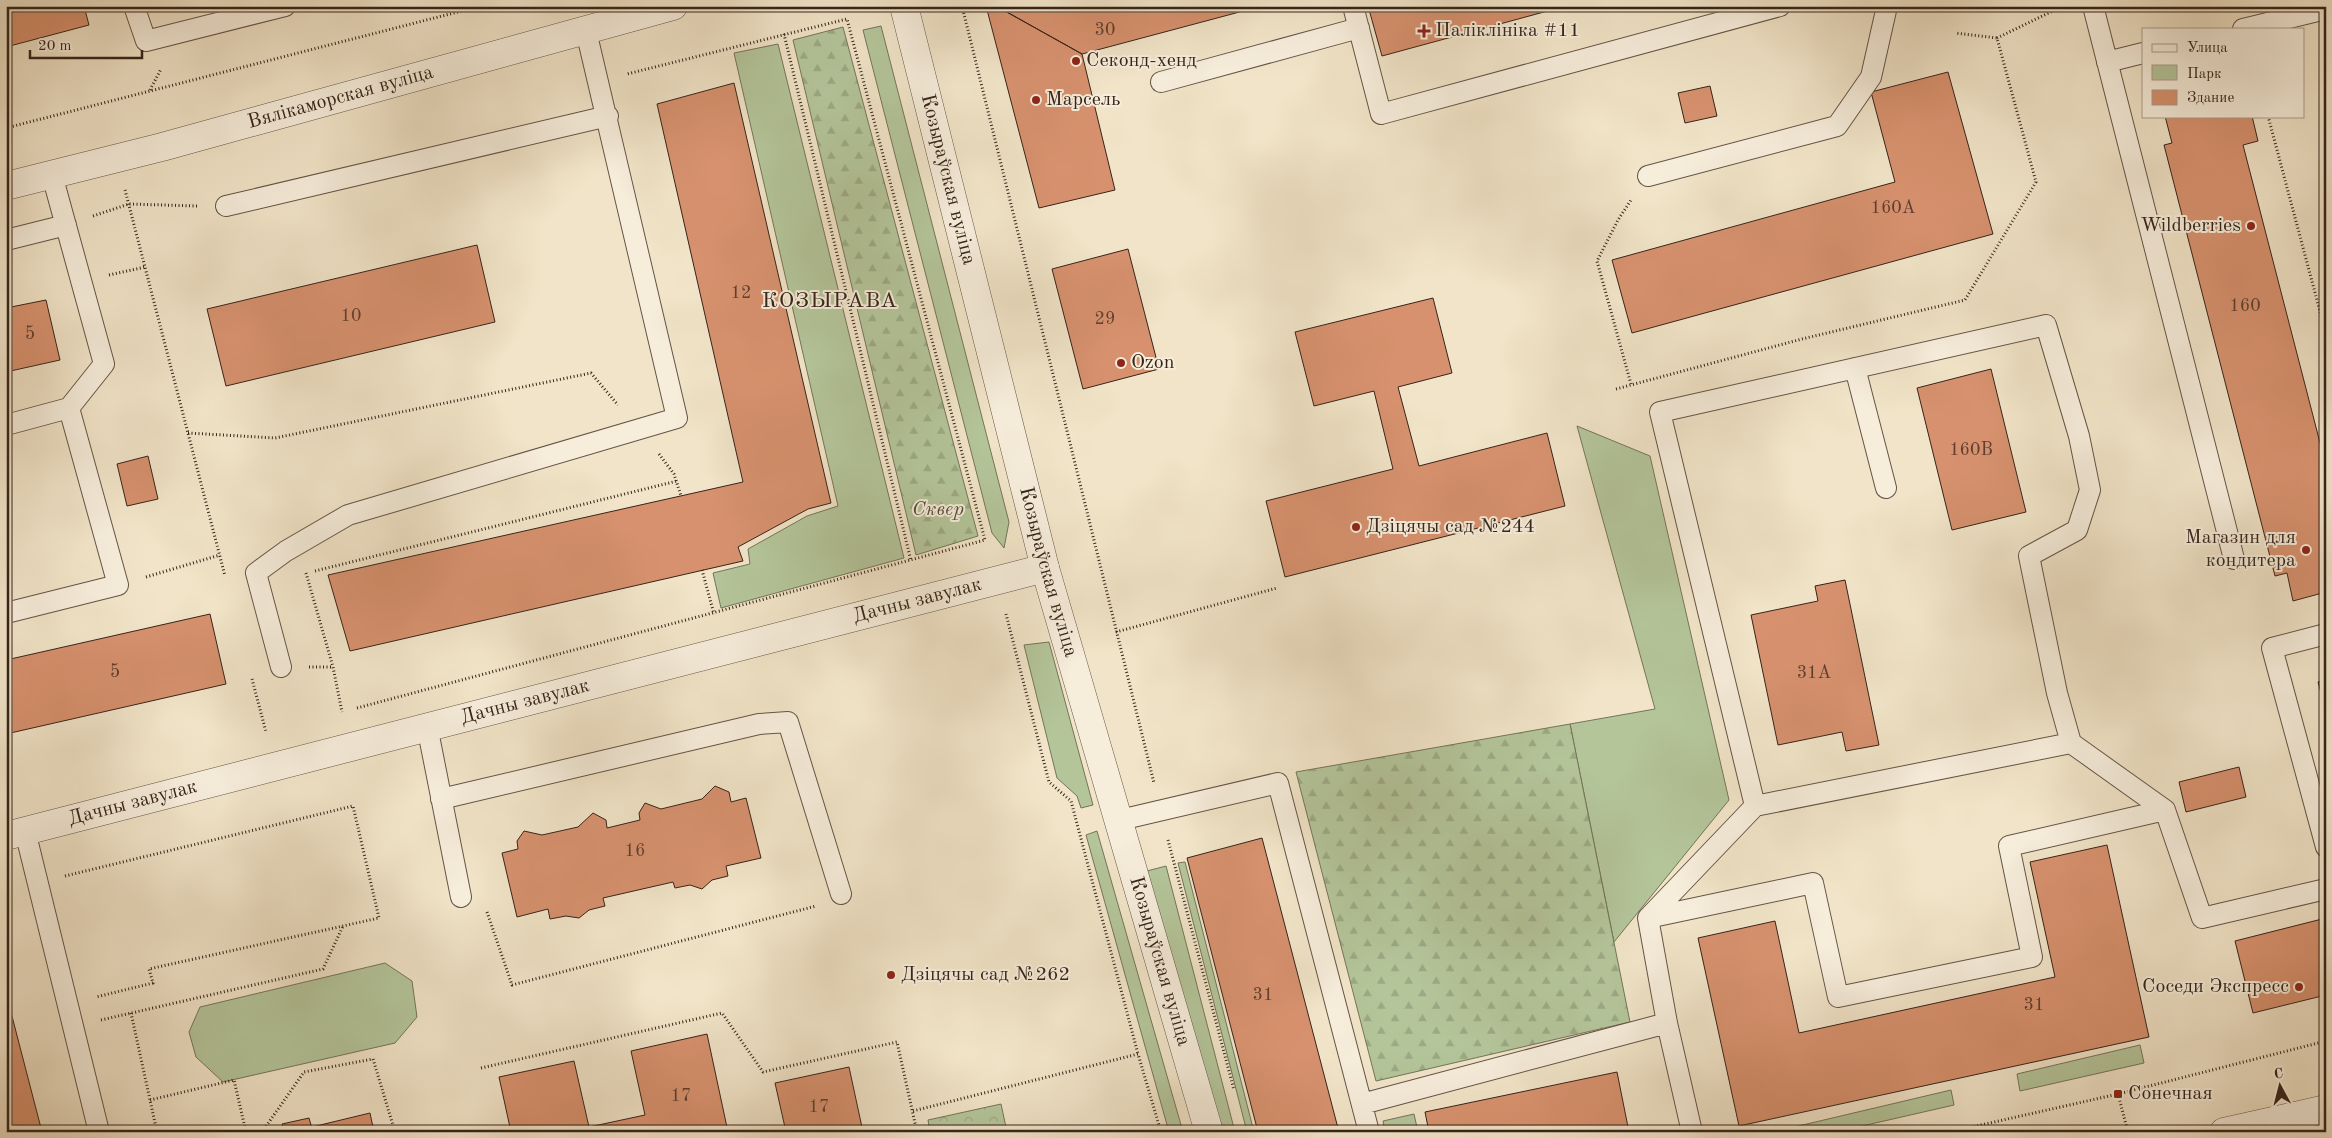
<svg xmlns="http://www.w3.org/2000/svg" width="2332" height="1138" font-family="'Old Standard TT',serif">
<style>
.green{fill:#b4c59a;stroke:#75745a}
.forest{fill:url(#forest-firs);stroke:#75745a}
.park{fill:url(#park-crowns);stroke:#75745a}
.building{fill:#d7916e;stroke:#36241a}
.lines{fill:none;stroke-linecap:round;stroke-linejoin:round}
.lane-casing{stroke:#655446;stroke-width:22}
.street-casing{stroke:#655446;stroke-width:29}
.path{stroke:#36241a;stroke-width:3;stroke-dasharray:1 2.5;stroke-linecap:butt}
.lane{stroke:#f6eddb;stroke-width:20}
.street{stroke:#f6eddb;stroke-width:28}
.poi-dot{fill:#8f2418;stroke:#f6eddb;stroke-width:2}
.labels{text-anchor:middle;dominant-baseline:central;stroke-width:4;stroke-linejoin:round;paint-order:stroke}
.number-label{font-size:18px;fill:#5e3f2f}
.poi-label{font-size:20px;fill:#36241a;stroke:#f6eddb;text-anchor:start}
.street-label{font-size:20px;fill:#36241a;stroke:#f6eddb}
.park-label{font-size:20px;font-style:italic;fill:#564c3a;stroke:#f6eddb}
.quarter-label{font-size:22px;letter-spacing:1px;fill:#36241a;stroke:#f6eddb}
</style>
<defs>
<pattern id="forest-firs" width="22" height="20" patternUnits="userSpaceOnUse" patternTransform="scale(1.25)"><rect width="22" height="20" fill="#b4c59a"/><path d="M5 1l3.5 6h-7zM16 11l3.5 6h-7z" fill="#9ba984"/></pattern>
<pattern id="park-crowns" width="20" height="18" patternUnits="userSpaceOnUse" patternTransform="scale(1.25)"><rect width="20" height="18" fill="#b4c59a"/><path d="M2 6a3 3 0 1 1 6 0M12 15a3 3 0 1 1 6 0" fill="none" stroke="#9ba984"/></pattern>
</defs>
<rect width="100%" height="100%" fill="#f1e4c8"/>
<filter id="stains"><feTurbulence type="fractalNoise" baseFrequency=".004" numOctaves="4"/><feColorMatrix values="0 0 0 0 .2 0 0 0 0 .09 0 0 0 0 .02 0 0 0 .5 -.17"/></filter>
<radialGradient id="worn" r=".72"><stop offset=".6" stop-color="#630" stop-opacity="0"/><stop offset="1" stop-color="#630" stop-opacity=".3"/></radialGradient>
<path class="green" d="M881 26 1009 522 1004 548 992 533 863 30Z
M778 44 904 558 721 608 713 573 750 564 748 549 807 516 838 506 734 53Z
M1577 426 1650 456 1729 800 1614 942 1570 724 1655 709Z
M1049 642 1093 805 1081 808 1077 796 1057 778 1024 645Z
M1097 831 1183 1132H1169L1086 835Z
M1185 862 1254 1132H1247L1178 863Z
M1166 866 1235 1132H1215L1147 871Z
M385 963 412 981 417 1017 395 1043 223 1082 196 1057 189 1032 200 1007Z
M2140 1045 2144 1063 2020 1091 2017 1074Z
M1951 1090 1954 1105 1836 1132H1773Z
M1414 1114 1418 1132H1385L1383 1121Z"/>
<path class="forest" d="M843 27 978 536 916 555 793 40Z
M1570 724 1630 1022 1376 1081 1296 772Z"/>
<path class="park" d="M1001 1104 1007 1132H930L928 1120Z"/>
<path class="building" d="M6 6H84L89 25 6 47Z
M986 6H996L1082 54 1115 190 1039 208Z
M996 6H1262L1082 54Z
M1368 6H1566L1382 56Z
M1948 72 1993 234 1632 333 1612 260 1895 182 1871 92Z
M734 83 831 503 808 509 738 547 743 561 350 651 328 575 743 482 657 104Z
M1710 86 1717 116 1685 123 1678 93Z
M2165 116H2252L2258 141 2243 145 2326 466V592L2293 601 2287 573 2275 576 2164 145 2172 143Z
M477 245 495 322 226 386 207 309Z
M1128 249 1159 369 1083 389 1052 269Z
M1433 298 1452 373 1398 387 1419 466 1547 433 1565 506 1285 577 1266 501 1393 469 1374 391 1314 406 1295 332Z
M46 300 60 360 6 372V308Z
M1991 369 2026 512 1952 530 1917 388Z
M148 456 158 499 127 506 117 464Z
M1845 580 1879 745 1846 751 1842 732 1778 745 1751 615 1818 601 1815 586Z
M210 614 226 684 6 734V660Z
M2326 680V712L2318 682Z
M2239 767 2246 797 2186 812 2179 782Z
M715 786 729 792 731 802 746 798 761 858 726 866 728 876 712 880 702 889 690 885 675 888 673 882 603 898 605 906 589 910 579 918 566 916 550 919 548 909 517 917 502 853 518 849 517 841 524 831 542 835 578 827 593 813 606 820 607 828 640 820 639 813 645 803 661 809 702 799Z
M1262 838 1339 1132H1258L1187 858Z
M2107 845 2149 1037 1739 1126 1698 938 1775 921 1799 1033 2055 977 2030 862Z
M2326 918V995L2253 1013 2235 941Z
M6 993 42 1132H6Z
M707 1034 728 1132H511L499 1077 574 1061 589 1127 645 1115 631 1051Z
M849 1067 863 1132H786L775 1083Z
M1617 1072 1629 1132H1429L1425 1112Z
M370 1113 374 1132H313L312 1127Z
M309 1118 313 1132H284L282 1124Z"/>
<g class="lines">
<defs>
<path id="lane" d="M134 6 146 41 285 6
M1353 6 1381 114 1780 6
M2093 6 2234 559
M2243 29 2326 9
M2107 62 2143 53
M1161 82 1359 28
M1648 176 1837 126 1871 77 1887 6
M226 206 608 116
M6 240 66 225
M1855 368 1886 488
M6 425 69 408 104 364 52 175
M6 613 118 585 69 408
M2326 634 2272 648 2326 847
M281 667 256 573 286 551 348 515 677 418 586 31
M427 726 461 897
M441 799 759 724 788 722 841 894
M1755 806 2071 743
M1120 820 1278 783 1369 1132
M25 831 99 1132
M1648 918 1755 806 1660 412 2046 325 2079 436 2090 490 2077 530 2029 556 2057 693 2071 743 2165 810
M1362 1104 1667 1023
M1692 1132 1667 1023 1648 918 1813 883 1838 997 2032 957 2009 846 2165 810 2202 918 2326 889"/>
<g id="street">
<path id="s1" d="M904 6 1045 568 1209 1132"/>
<path id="s2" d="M6 186 162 147 673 6"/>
<path id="s3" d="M6 836 1045 568"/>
<path d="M2224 1132 2326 1109"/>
</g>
</defs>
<use href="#lane" class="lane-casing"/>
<use href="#street" class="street-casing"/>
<path class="path" d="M962 6 1154 783
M784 34 911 561
M1997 38 2063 6
M150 90 161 69
M2268 116 2326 334
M6 128 481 6
M125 190 225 576
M93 216 129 204 197 206
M109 275 145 267
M1631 384 1597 261 1618 220 1631 200
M1616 389 1802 339 1965 300 2036 182 1997 38 1955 33
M188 433 275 438 591 373 618 405
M659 454 674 474 681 496
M702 570 714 614
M315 571 677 481
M306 573 333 667 342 712
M146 577 220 555
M1006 614 1049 782 1071 801 1138 1054
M1116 632 1277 588
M309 667H333
M252 679 266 732
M357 708 985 540 847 19 627 74
M1168 840 1234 1090
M65 876 353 806 379 918 149 969 153 983 96 997
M487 912 512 985 816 906
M131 1013 157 1132
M101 1020 323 969 343 926
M481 1068 722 1013 763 1072 897 1042 917 1132
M2118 1094 2128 1132
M150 1100 234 1080 246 1132
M913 1111 1138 1054 1161 1132
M262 1132 304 1072 373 1059 395 1132
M1950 1132 2118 1094 2326 1041"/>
<use href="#lane" class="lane"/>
<use href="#street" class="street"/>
</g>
<g class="poi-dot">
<path d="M1421.5 23.5h5v5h5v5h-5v5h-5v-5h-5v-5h5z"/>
<circle cx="1076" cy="61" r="5"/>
<circle cx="1036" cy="100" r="5"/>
<circle cx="2251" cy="226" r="5"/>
<circle cx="1121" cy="363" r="5"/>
<circle cx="1356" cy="527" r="5"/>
<circle cx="2306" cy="550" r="5"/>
<circle cx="891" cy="975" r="5"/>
<circle cx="2299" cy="987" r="5"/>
<rect x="2113" y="1089" width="10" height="10" rx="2.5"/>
</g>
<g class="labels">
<g class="number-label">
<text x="1105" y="30">30</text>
<text x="1893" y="208">160А</text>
<text x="741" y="293">12</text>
<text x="2245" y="306">160</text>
<text x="351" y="316">10</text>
<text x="1105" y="319">29</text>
<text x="30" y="334">5</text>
<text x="1971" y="450">160В</text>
<text x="115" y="672">5</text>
<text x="1814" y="673">31А</text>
<text x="635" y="851">16</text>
<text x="1263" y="995">31</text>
<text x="2034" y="1005">31</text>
<text x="681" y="1096">17</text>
<text x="819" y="1107">17</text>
</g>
<g class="poi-label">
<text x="1435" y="31">Паліклініка #11</text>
<text x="1086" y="61">Секонд-хенд</text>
<text x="1046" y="100">Марсель</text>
<text x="2241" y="226" text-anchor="end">Wildberries</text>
<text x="1131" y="363">Ozon</text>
<text x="1366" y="527">Дзіцячы сад №244</text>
<text x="2296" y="538" text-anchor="end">Магазин для<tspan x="2296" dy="23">кондитера</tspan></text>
<text x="901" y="975">Дзіцячы сад №262</text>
<text x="2289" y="987" text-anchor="end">Соседи Экспресс</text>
<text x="2128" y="1094">Сонечная</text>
</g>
<g class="street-label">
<text stroke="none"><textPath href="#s2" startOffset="346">Вялікаморская вуліца</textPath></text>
<text stroke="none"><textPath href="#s1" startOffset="179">Козыраўская вуліца</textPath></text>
<text stroke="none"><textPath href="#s1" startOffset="584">Козыраўская вуліца</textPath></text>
<text stroke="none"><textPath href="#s3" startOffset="941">Дачны завулак</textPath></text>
<text stroke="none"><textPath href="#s3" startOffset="536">Дачны завулак</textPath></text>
<text stroke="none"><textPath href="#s3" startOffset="131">Дачны завулак</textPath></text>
<text stroke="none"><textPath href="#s1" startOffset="989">Козыраўская вуліца</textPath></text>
</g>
<g class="park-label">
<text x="938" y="510">Сквер</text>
</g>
<g class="quarter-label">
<text x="830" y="301">КОЗЫРАВА</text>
</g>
</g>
<rect width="2332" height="1138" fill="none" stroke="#f1e4c8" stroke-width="25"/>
<rect x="8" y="8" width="2317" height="1123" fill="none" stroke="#36241a" stroke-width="2.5"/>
<rect x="12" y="12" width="2307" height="1113" fill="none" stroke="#36241a"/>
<rect x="2142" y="28" width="162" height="90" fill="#f6eddb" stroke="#a99d8e"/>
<rect x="2152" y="44" width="25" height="8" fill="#f6eddb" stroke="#a99d8e"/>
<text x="2187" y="52" font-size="15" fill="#36241a">Улица</text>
<rect x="2152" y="65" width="25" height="15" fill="#b4c59a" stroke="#a99d8e"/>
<text x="2187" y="78" font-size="15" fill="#36241a">Парк</text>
<rect x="2152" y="90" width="25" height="15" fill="#d7916e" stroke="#a99d8e"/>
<text x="2187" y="102" font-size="15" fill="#36241a">Здание</text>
<g transform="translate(2280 1086) rotate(353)" stroke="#f6eddb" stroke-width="4" paint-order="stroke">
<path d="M0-4L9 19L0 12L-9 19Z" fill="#36241a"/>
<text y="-8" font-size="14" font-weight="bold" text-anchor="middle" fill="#36241a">С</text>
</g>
<path d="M30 50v8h112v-8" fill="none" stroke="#36241a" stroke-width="2.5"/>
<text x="38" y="50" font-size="15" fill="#36241a" stroke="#f6eddb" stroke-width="4" paint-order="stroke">20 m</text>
<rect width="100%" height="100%" filter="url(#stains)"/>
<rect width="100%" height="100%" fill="url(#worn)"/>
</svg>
